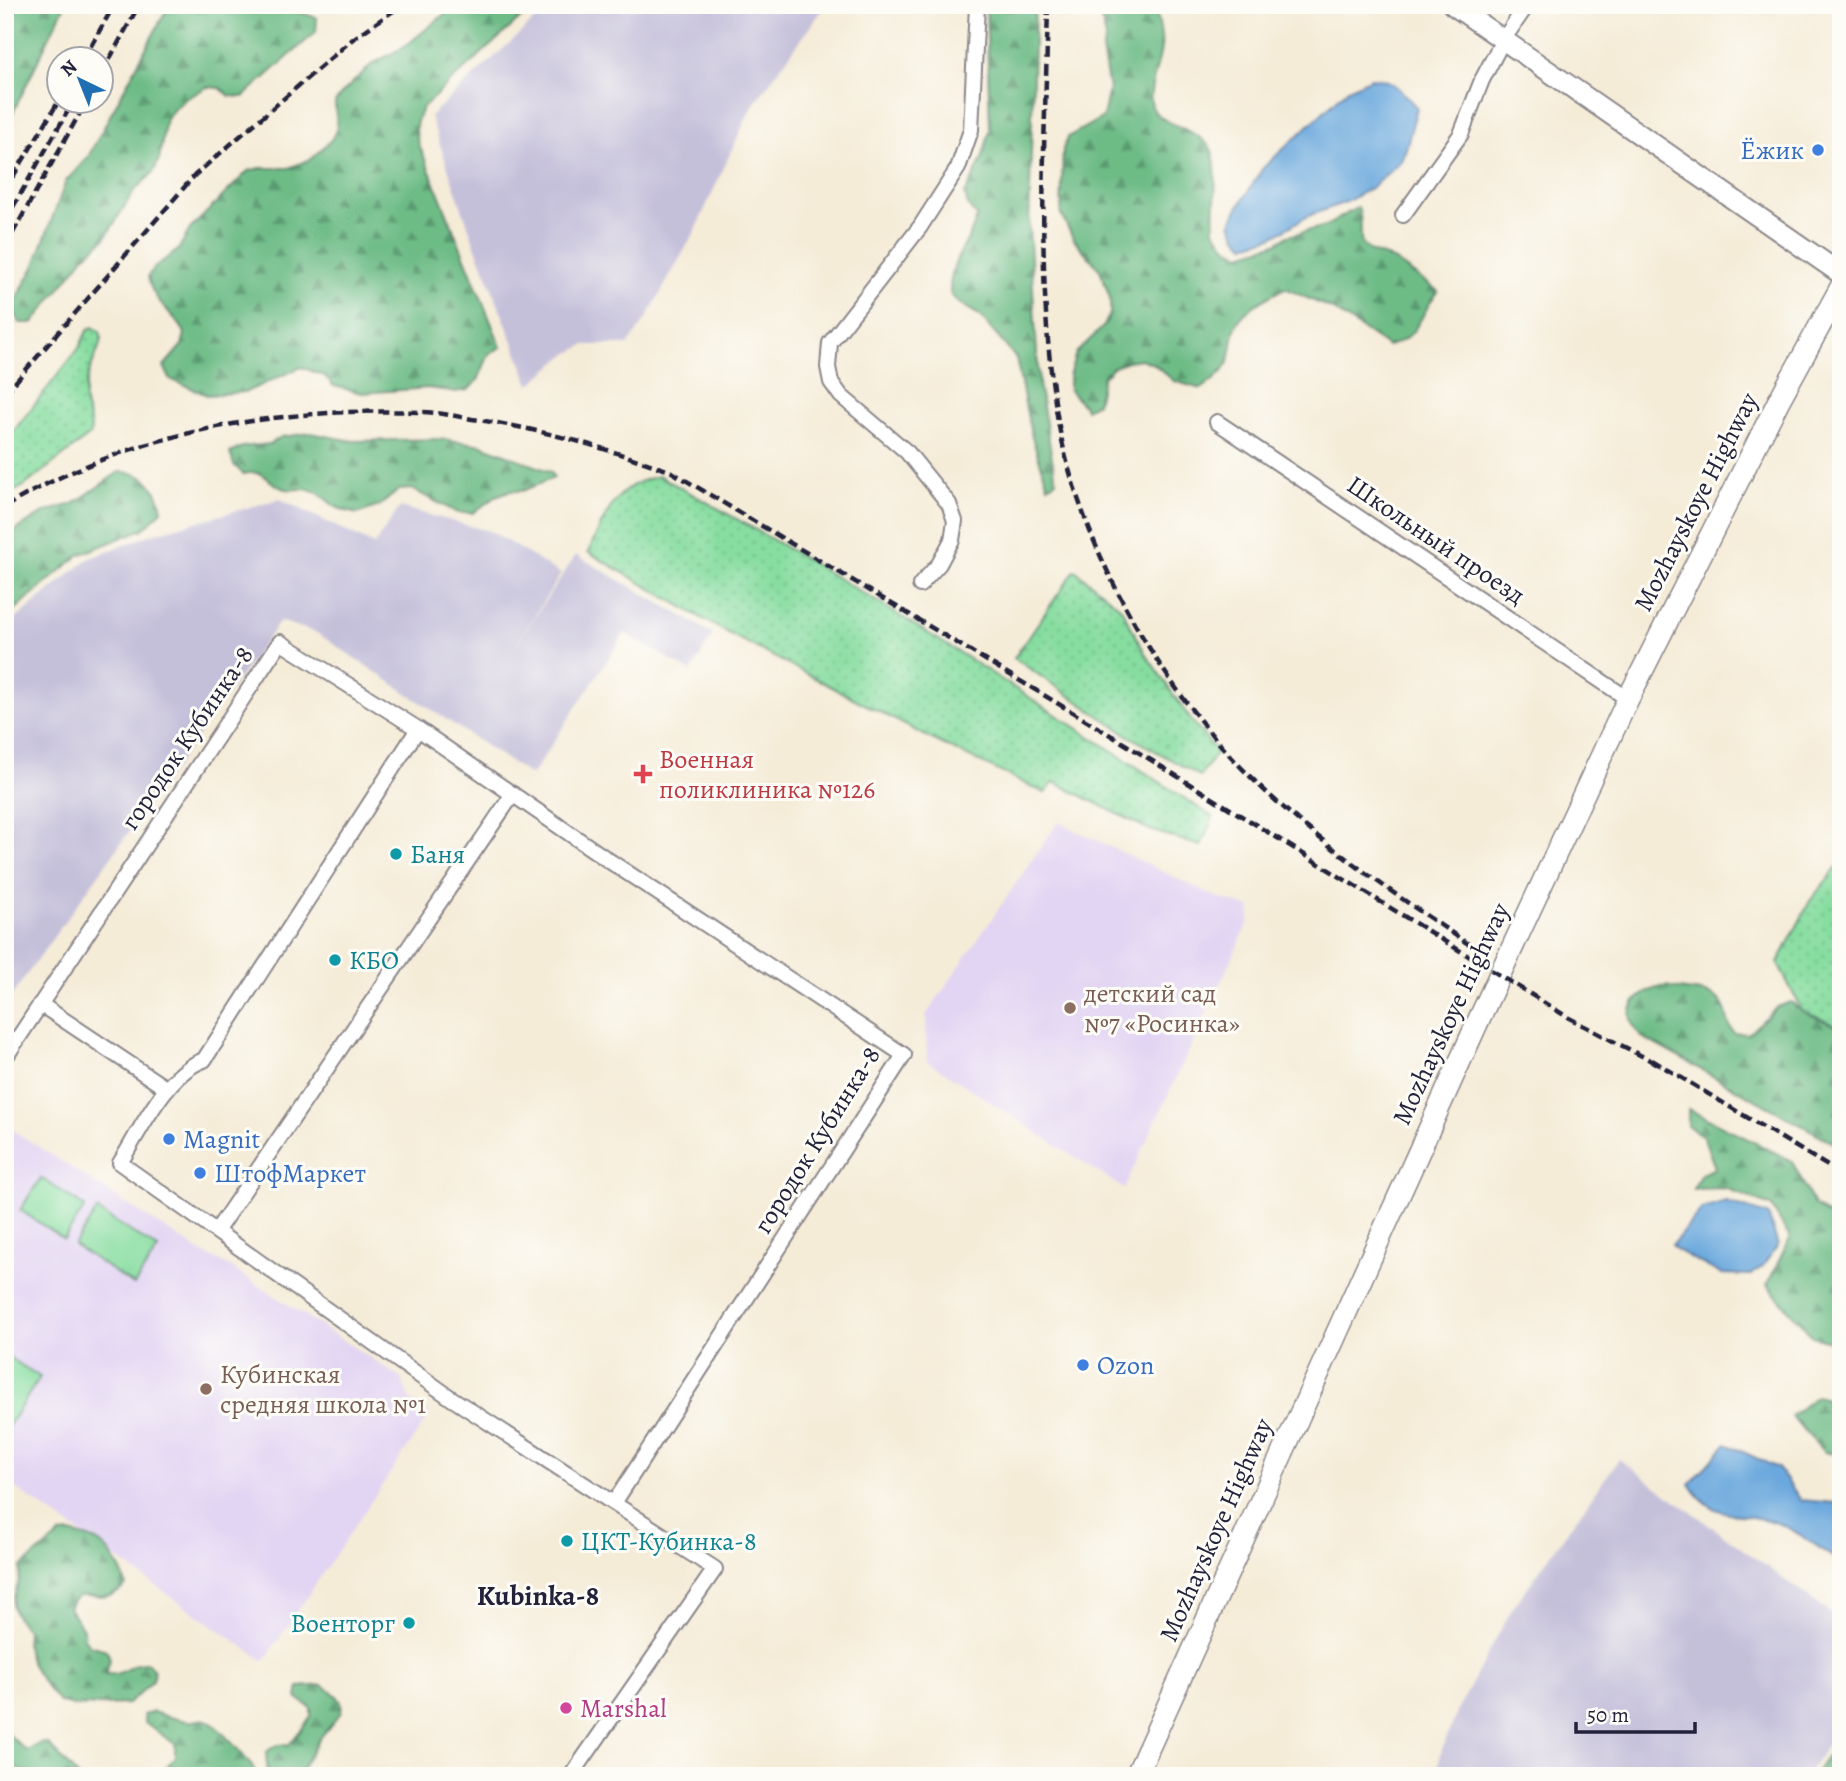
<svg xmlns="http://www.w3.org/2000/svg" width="1846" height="1781" font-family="Alegreya,serif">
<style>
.built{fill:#e2d4f3}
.industrial{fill:#c5c0da}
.green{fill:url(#green-dots);stroke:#54806e;stroke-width:2}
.forest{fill:url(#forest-firs);stroke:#486f60;stroke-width:2}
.pitch{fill:#87dda0;stroke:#54806e;stroke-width:2}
.water{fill:#6ba8dd;stroke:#46658c;stroke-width:2}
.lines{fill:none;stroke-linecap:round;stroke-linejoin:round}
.street-casing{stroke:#8c878a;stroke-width:18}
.secondary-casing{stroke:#8c878a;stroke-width:23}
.primary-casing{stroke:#8c878a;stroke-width:24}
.street{stroke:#fff;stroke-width:14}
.secondary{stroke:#fff;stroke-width:19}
.primary{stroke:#fff;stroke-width:21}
.rail{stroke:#22223b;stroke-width:4.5;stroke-dasharray:10 5;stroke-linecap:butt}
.shop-dot{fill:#3f7fe0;stroke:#fdfcf7;stroke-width:2.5}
.health-dot{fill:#e0444e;stroke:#fdfcf7;stroke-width:2.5}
.culture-dot{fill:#0f9aa8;stroke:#fdfcf7;stroke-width:2.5}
.education-dot{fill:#8d6e63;stroke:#fdfcf7;stroke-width:2.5}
.hotel-dot{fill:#d1479c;stroke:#fdfcf7;stroke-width:2.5}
.labels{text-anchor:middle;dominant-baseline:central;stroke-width:6;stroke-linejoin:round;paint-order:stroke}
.shop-label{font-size:26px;fill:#366cbe;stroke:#fdfcf7;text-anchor:start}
.street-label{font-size:26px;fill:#22223b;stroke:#fdfcf7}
.health-label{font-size:26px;fill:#be3a42;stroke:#fdfcf7;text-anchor:start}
.culture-label{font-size:26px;fill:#0d838f;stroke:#fdfcf7;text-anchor:start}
.education-label{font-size:26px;fill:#785e54;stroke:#fdfcf7;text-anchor:start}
.hotel-label{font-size:26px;fill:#b23c85;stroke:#fdfcf7;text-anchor:start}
.neighbourhood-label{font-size:28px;font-weight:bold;fill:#22223b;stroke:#fdfcf7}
</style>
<defs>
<pattern id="green-dots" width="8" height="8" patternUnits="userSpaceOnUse" patternTransform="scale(1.75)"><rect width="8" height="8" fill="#87dda0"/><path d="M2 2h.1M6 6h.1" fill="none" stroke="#74bd8b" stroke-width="1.8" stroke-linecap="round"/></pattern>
<pattern id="forest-firs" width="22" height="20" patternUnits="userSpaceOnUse" patternTransform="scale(1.75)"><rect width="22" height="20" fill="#6dbc86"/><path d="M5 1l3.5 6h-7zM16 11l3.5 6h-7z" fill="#59986f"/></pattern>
</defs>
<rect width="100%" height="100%" fill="#fdfcf7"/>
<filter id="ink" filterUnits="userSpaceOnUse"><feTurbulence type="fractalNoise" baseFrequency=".0143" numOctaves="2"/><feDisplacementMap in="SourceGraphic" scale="14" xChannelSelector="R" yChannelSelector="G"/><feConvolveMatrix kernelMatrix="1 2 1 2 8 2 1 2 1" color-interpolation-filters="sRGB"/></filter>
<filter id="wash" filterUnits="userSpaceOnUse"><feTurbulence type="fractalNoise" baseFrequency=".00686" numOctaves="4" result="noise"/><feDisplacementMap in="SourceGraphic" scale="28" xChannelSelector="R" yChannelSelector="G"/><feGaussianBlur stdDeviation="1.57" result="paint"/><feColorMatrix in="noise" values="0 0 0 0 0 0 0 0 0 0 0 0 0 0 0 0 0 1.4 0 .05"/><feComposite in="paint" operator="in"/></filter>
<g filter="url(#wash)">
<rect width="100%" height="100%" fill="#f5ecd8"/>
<path class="built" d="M1058 822 1216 897 1251 908 1249 922 1124 1189 927 1061 926 1015Z
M5 1125 196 1249 230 1267 401 1378 410 1400 430 1414 264 1661 5 1481Z"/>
<path class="industrial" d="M551 5H826L751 108 694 233 646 319 628 345H585L564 356 530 385 474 243 430 116Z
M280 499 374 545 400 507 492 532 561 574 510 654 576 555 713 634 691 672 625 633 531 776 317 633 280 621 5 1005V628L88 559 152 534Z
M1619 1459 1841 1621V1725L1806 1776H1435L1442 1749 1460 1705 1512 1609Z"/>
<path class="green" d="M93 327 100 332 102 340C94 360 83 381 85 403 87 416 93 422 90 435L24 486 5 496V442L79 348 87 331Z
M659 476C850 579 1032 698 1213 817L1201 846 1150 830 1054 782 1045 793 932 739 726 632 588 552C607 515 613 485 659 476Z
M1075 570 1121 608 1145 653 1191 720 1217 752 1200 776 1129 736 1014 658Z
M1841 862V1028L1802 1011 1778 963 1810 901Z"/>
<path class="forest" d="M5 5H65L5 129Z
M169 5H285C295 13 305 13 317 18L316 32 243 97 230 96 220 88 207 87 184 100 174 109 166 119 159 160 153 173 134 191 105 238 85 256 33 323H20L14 313 15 301 34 267 66 181 88 157Z
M456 5H535L423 107C416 120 414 128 418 142L501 347 489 354 478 380 468 390 455 392 429 388 362 393 334 386 325 376 301 367 246 392 207 395 170 379 164 366 182 345 185 333C173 310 152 303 148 276L156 266 178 250 190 229 248 171 260 168H289L311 159 331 140 337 129 335 102 342 93 372 64 404 47Z
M986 5H1035L1029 227 1039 384 1056 481 1048 486 1031 434 1016 358 979 315 957 302 950 293C950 255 969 248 977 216L968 206 965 194 982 159 990 130Z
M1097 5H1155C1158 19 1163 35 1161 48 1159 66 1147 89 1152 106 1157 125 1198 127 1211 149 1219 162 1214 212 1214 230L1229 249 1241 254 1276 243 1288 236 1326 226 1358 207C1363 220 1359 231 1362 244L1371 252 1392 259 1438 291C1420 312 1420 340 1387 346L1332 309 1285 288C1270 296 1251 305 1240 319 1232 330 1233 344 1230 356 1227 370 1212 382 1201 389L1174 381 1154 364 1141 359 1127 361 1113 367 1103 377 1097 403 1086 409 1069 389V376L1076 353 1104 326 1110 314V298L1100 270 1073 238 1061 214 1063 149 1068 137 1103 117 1109 89 1102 50 1106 37Z
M310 433 353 441 443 439 482 445 551 472 554 478 522 491H509L496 496 473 513H458L412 489 399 490 379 506 357 514C350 512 342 510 336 507 328 502 323 495 314 491 302 486 291 492 282 488 264 480 266 469 243 474L234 465 230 453 242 447 270 444 281 437Z
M119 472C144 471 159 487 162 511L143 529 79 555 5 618V537L45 512 73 504Z
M1667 986C1685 994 1714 986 1724 1007 1729 1017 1725 1021 1734 1033L1748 1034 1777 1007 1791 1002 1802 1011 1841 1028V1147L1642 1037C1616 1012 1638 990 1667 986Z
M1688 1109 1792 1161 1814 1205 1841 1225V1344L1812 1336 1767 1285 1790 1238 1771 1206 1725 1188 1693 1189 1701 1174 1715 1168 1703 1136 1688 1126Z
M1816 1396 1841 1403V1455L1824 1452 1791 1416Z
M70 1533C79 1536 90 1537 98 1542 110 1549 123 1571 126 1585 102 1612 80 1580 69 1608L83 1629 84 1638 89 1645 107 1650 110 1659 106 1674C127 1676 128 1662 148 1663L154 1671 153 1681 128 1704 75 1706 59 1702C44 1684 19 1656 28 1632 0 1597 18 1605 21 1567L61 1534Z
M323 1685 337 1696 342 1704 341 1712 317 1742 298 1776H268L266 1753C274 1745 278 1743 288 1746L311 1717V1708L297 1698 299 1687Z
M153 1712C165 1716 178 1720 190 1721 196 1722 200 1718 206 1720 216 1723 254 1766 258 1776H165L163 1771 175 1757V1744L145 1723 143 1715Z
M5 1727 11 1737 27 1751 41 1743 48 1744 78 1776H28L14 1766 5 1772Z
M1841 1737V1762L1832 1776H1813Z"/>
<path class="pitch" d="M41 1178 85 1207 64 1239 20 1210Z
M97 1210 158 1249 134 1285 74 1245Z
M5 1355 40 1377 5 1431Z"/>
<path class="water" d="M1371 78C1394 78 1402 92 1417 108L1406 149 1401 161 1371 188 1346 202 1308 216 1272 237 1245 245 1236 235 1231 223 1236 211 1263 168 1348 89Z
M1726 1202 1768 1215 1778 1245 1763 1266 1751 1275 1721 1274 1678 1251 1672 1245 1702 1209Z
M1726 1444 1778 1468 1801 1500 1835 1503 1841 1493V1560L1838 1561C1819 1548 1798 1531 1777 1523 1740 1510 1714 1523 1690 1484Z"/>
</g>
<g filter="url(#ink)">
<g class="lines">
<defs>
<path id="street" d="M1403 215 1461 134 1482 80 1503 40 1527 5
M1217 422 1628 699
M920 585 939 564 952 540 955 521 949 504 907 452 841 396 831 382 828 367 830 343 920 227 958 168 971 130 977 5
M418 729 204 1060C166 1073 140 1131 120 1163L451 1398 715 1569 571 1776
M40 1004 167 1089
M5 1058 280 642 418 729 608 860 904 1055 614 1503
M217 1230 513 794"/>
<path id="secondary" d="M1453 5 1841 274"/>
<path id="primary" d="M1136 1776 1480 1017 1628 699 1778 402 1841 287"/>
</defs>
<use href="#street" class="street-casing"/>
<use href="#secondary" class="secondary-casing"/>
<use href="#primary" class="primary-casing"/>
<use href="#street" class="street"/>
<use href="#secondary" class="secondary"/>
<use href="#primary" class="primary"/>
<path class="rail" d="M1048 5C1045 143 1035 285 1058 421 1081 552 1166 698 1263 789 1330 852 1408 903 1483 954
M83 60 114 5
M102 73 139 5
M5 190 60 99
M5 221 73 102
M5 247 86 102
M5 394 195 175 354 38 402 5
M5 507C128 432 277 407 420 412 437 412 455 416 472 419 542 429 607 448 672 472L1112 736 1569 1018 1661 1066
M1652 1060 1841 1174"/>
</g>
</g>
<g class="shop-dot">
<circle cx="1818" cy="150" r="7"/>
<circle cx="169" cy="1139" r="7"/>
<circle cx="200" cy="1173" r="7"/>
<circle cx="1083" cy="1365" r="7"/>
</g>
<path class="health-dot" d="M639.5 763.5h7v7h7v7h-7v7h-7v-7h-7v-7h7z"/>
<g class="culture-dot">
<circle cx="396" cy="854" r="7"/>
<circle cx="335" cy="960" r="7"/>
<circle cx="567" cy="1541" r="7"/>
<circle cx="409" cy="1623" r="7"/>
</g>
<g class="education-dot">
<circle cx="1070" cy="1008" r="7"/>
<circle cx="206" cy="1389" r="7"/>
</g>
<circle class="hotel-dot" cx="566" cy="1708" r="7"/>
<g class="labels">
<g class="shop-label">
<text x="1804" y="150" text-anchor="end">Ёжик</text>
<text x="183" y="1139">Magnit</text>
<text x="214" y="1173">ШтофМаркет</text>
<text x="1097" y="1365">Ozon</text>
</g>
<g class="street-label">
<text transform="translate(1696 502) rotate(-63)">Mozhayskoye Highway</text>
<text transform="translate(1436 540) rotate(34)">Школьный проезд</text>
<text transform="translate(187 738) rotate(-56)">городок Кубинка-8</text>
<text transform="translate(1451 1014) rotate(-65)">Mozhayskoye Highway</text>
<text transform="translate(817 1140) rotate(-58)">городок Кубинка-8</text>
<text transform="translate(1216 1530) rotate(-66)">Mozhayskoye Highway</text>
</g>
<g class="health-label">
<text x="659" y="759">Военная<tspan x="659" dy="30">поликлиника №126</tspan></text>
</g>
<g class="culture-label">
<text x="410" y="854">Баня</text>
<text x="349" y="960">КБО</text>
<text x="581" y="1541">ЦКТ-Кубинка-8</text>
<text x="395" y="1623" text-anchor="end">Военторг</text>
</g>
<g class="education-label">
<text x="1084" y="993">детский сад<tspan x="1084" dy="30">№7 «Росинка»</tspan></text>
<text x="220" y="1374">Кубинская<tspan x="220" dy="30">средняя школа №1</tspan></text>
</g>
<g class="hotel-label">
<text x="580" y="1708">Marshal</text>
</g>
<g class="neighbourhood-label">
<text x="538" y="1596">Kubinka-8</text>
</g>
</g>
<rect width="1846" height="1781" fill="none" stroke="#fdfcf7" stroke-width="28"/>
<g transform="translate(80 80) rotate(317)"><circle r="33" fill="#fdfcf7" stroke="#a5a5ac" stroke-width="2"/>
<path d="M0-5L12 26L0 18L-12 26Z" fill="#1f6fb2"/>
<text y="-10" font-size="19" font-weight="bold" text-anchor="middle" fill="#22223b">N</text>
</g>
<path d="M1576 1722v10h119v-10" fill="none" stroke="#22223b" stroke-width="3.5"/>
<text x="1587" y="1722" font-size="21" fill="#22223b" stroke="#fdfcf7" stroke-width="5" paint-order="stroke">50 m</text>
</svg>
